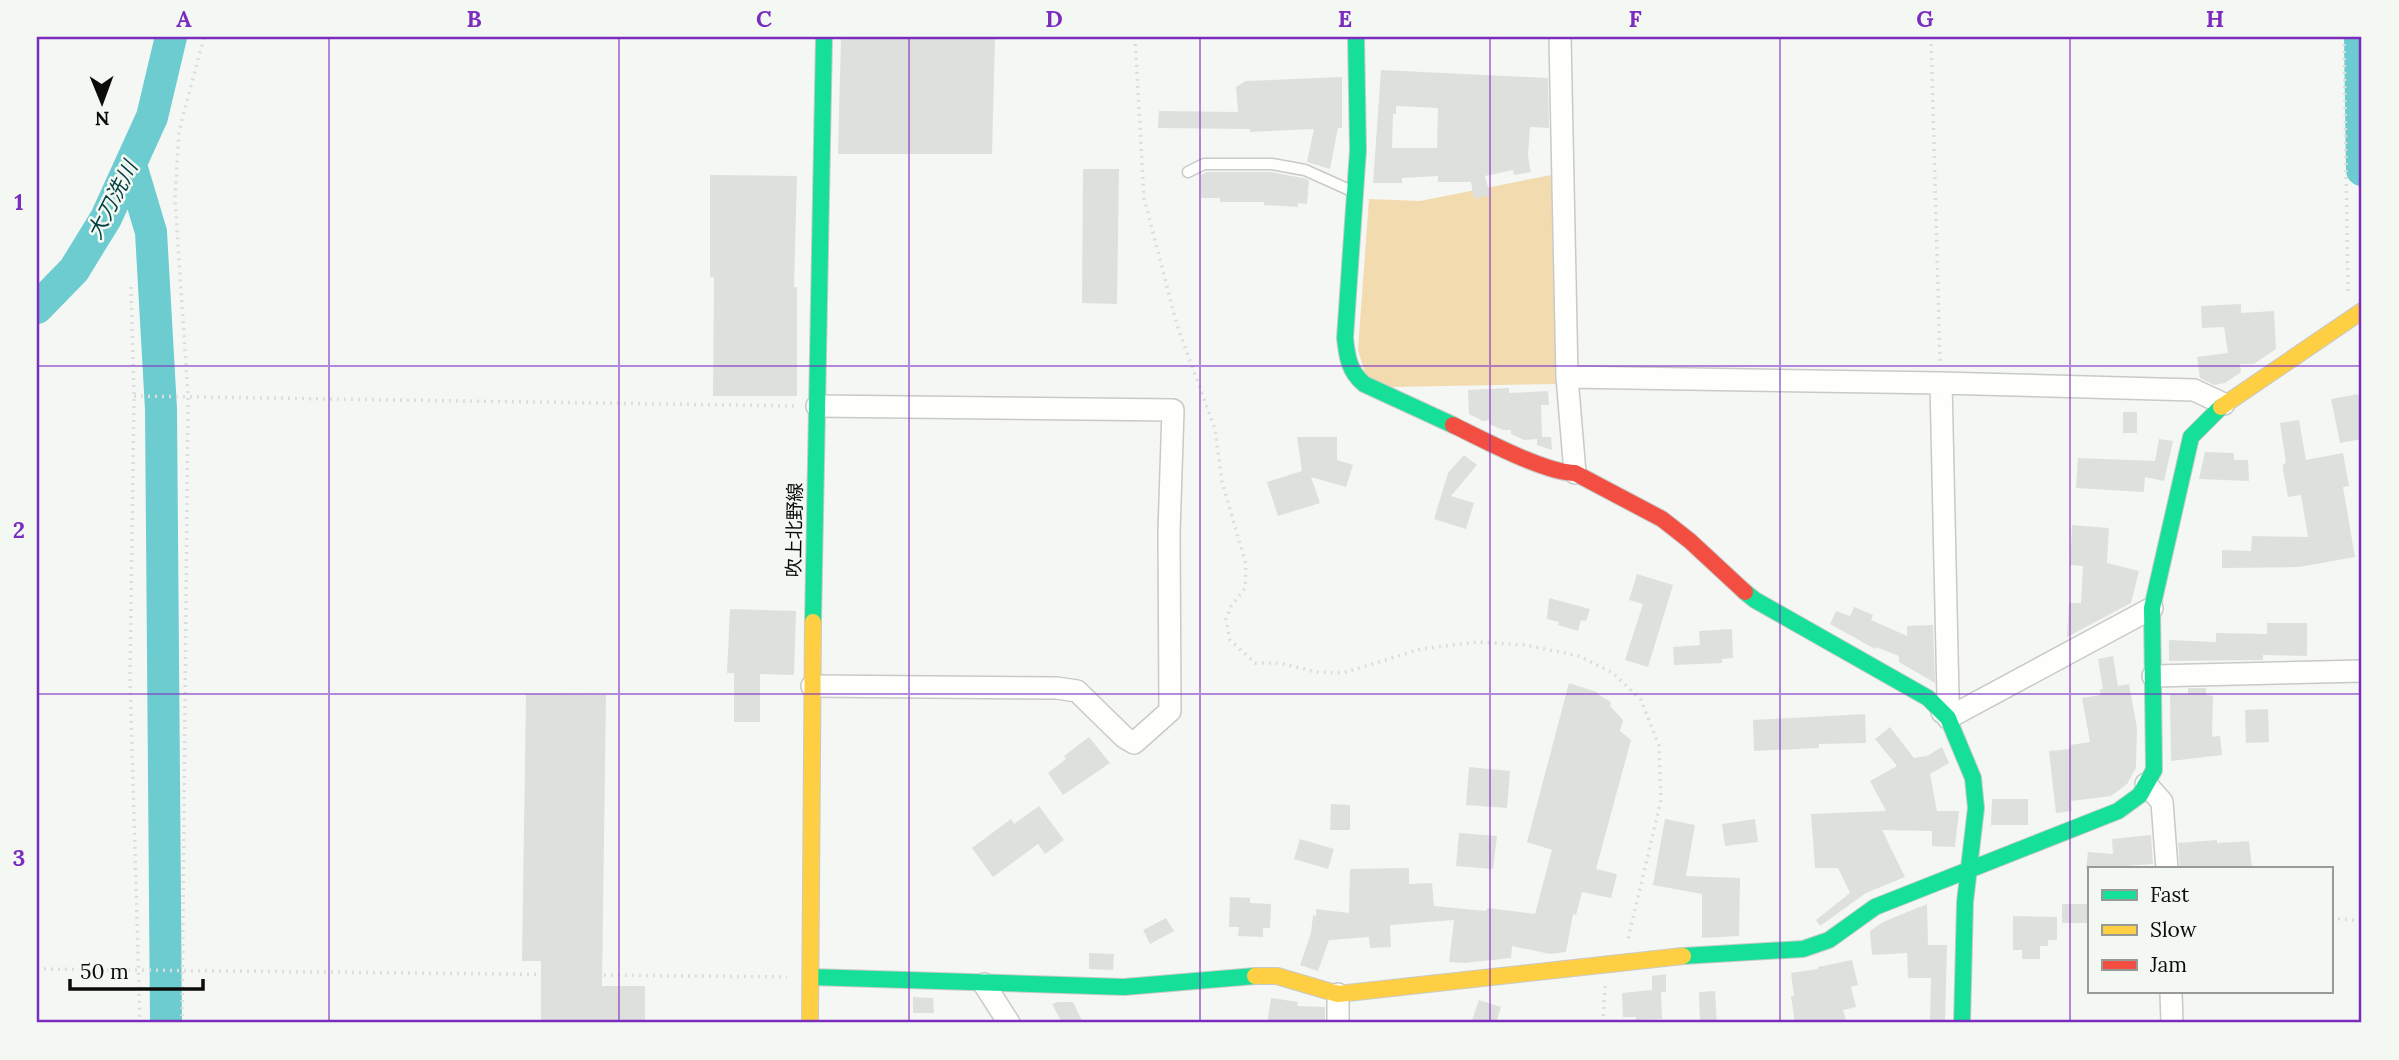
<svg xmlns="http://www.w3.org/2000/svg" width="2399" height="1060" font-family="Lora,'Noto Sans JP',serif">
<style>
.green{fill:#f2dcaf}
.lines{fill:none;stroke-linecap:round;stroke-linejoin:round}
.river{stroke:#6dcccf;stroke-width:32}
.building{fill:#dee0de;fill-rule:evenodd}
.lane-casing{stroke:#c8cac7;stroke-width:13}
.street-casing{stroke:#c8cac7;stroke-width:24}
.fast-casing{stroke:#c8cac7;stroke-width:18}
.slow-casing{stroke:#c8cac7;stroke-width:18}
.jam-casing{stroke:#c8cac7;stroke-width:18}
.path{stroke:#dcdddc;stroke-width:3.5;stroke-dasharray:2 5;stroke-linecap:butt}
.lane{stroke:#fefefd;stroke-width:10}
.street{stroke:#fefefd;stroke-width:21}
.fast{stroke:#16e098;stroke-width:16}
.slow{stroke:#ffcf43;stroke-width:16}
.jam{stroke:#f24e42;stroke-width:16}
.grid{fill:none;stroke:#7b2cbf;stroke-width:2;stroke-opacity:0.55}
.labels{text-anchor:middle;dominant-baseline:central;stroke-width:5;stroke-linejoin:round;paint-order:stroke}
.street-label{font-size:19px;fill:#0c0d0b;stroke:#f4f8f3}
.water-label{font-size:21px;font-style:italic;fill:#013f42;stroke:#f4f8f3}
.neatline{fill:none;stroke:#7b2cbf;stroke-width:2.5}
.grid-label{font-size:23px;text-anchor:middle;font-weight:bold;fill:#7b2cbf}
</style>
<rect width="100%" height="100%" fill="#f5f7f4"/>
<path class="green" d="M1556 174 1558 384 1389 387 1366 376 1358 350 1369 199 1420 201Z"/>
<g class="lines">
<path class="river" d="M2360 37 2362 170
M131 165 151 232 161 409 166 1023
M37 308 74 270 106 218 152 117 171 37"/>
</g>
<path class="building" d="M841 37H995L992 154H838Z
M1381 70 1548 78 1549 128 1530 127 1528 156 1531 172 1514 175 1513 170 1485 176 1490 195 1474 199 1471 182H1438V176L1402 178V183H1373ZM1396 106 1438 108 1437 148H1392L1393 114H1396Z
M1342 77V128H1338L1330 169 1307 162 1314 129 1250 132V129L1158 128 1159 111 1238 112 1236 87 1246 81Z
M1083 169H1119L1117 304 1082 303Z
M1206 172H1271L1303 178 1309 180 1307 204 1298 203V207L1264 205V202H1220V198H1201V175Z
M710 175 797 176 794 287H797V396H713L714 277H710Z
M2241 304V313L2274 311 2276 349 2254 364H2240L2241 372 2225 383 2214 385 2200 378 2197 357 2228 353 2224 327 2202 328 2201 306Z
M1509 388V393L1548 391 1549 405H1541L1542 437H1551L1552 450 1537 445V439L1524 440 1511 434V430H1503L1489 424V420L1483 421 1469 414 1468 390Z
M2358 394 2362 414V439L2340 443 2331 399Z
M2123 412H2137V433H2123Z
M2299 420 2306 460 2343 453 2349 486 2343 487 2355 557 2299 567 2222 568V550L2251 551 2252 536 2308 537 2301 495 2288 497 2283 470V464L2286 463 2280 423Z
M1297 437H1337V460L1353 465 1346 487 1311 477 1320 503 1278 516 1267 482 1302 471Z
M2159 439 2173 441 2164 481 2145 477 2144 492 2076 488 2078 458 2155 461Z
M2205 452 2234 453V460H2248L2249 481 2199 479Z
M1464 455 1477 465 1451 496 1474 503 1466 529 1434 519 1448 473Z
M2072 525 2109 528 2107 563 2139 571 2131 603 2067 637 2069 603H2081L2083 566 2070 565Z
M1637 574 1673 585 1648 667 1625 660 1643 604 1629 600Z
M1549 598 1590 609 1586 621 1581 620 1578 631 1558 625 1559 622 1547 619Z
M1854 607 1873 615 1871 620 1907 636V626L1933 625 1935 683 1899 662V656L1876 647 1875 649 1830 624 1836 611 1850 616Z
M730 609 796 611 794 675 760 674V722H734V673H727Z
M2267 623H2307V656L2263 655V660L2169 661V640L2216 642V633L2267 634Z
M1732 629 1733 658 1722 659V663L1674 665 1673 647 1700 645 1699 631Z
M2113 656 2118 686 2129 684 2137 728 2136 768 2127 784 2111 796 2071 801 2072 811 2056 813 2049 751 2071 749 2070 745 2090 742 2082 698 2101 695 2100 689H2103L2098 659Z
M1569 683 1597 692V694L1611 702 1610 706 1623 720 1620 731 1631 740 1596 869 1617 874 1611 898 1582 892 1576 915 1573 914 1566 952 1550 954 1512 946 1511 958 1464 963 1449 962 1454 920 1390 925 1391 947 1370 948 1369 937 1329 940 1318 971 1300 965 1311 933 1313 915 1316 916V909L1349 913 1350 869 1409 868V884L1432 883 1434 906 1486 911 1488 908 1535 914 1552 850 1527 842Z
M2188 688H2206V695L2213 696 2212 737 2220 736 2222 755 2171 761 2170 694H2188Z
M526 694 606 695 602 986H645V1023H541V961H522Z
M2268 709 2269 742 2246 743 2245 710Z
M1865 714 1866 743 1819 744V748L1754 751 1753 720Z
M1890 727 1914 758 1927 756 1942 747 1949 763 1930 774 1937 811H1959L1955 847 1932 846V831L1882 830 1905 877 1866 893 1820 926 1816 920 1850 893 1838 868H1815L1811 814 1886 811 1870 781 1897 766 1875 739Z
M1089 737 1110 763 1063 795 1048 773 1066 759 1064 756Z
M1469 767 1510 771 1507 808 1466 805Z
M1992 799H2028V825H1991Z
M1331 804 1350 805V830H1330Z
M1039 806 1064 840 1045 854 1038 844 993 877 972 848 1011 819 1014 824Z
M1665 819 1695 825 1686 876 1740 878 1739 936 1702 938V894L1653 885Z
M1755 819 1758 842 1725 846 1722 824Z
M1459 833 1497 836 1493 869 1456 866Z
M2151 835 2153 864 2086 869 2088 852 2113 854 2112 839Z
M1300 839 1334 849 1328 869 1294 859Z
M2217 840V843L2249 841 2252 869H2180L2178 843Z
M1230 897 1250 898V903L1271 904 1270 928H1263V937L1238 936 1239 927H1229Z
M1927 904 1928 945H1947L1945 1023H1930L1931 978H1908L1907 953 1872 955 1870 931 1883 922Z
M2062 904H2088L2087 923H2062Z
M2013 916 2057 917V940H2048V946H2040V959H2022V950H2013Z
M1166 918 1174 931 1150 944 1143 930Z
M1089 953 1114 954 1113 970 1089 969Z
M1852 960 1858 985 1851 987 1856 1007 1843 1010 1847 1023H1795L1791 996H1794L1791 973 1818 969V967Z
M1666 974V992H1661L1662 1019 1636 1020V1017H1623L1622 993 1652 990V976Z
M1715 991 1717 1023H1700L1699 992Z
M913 997 933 998 934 1013H913Z
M1271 998 1298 1002 1297 1006 1325 1007V1023H1267Z
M1479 1000 1501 1007 1496 1023H1471Z
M1058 1002H1073L1083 1023H1062L1052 1004Z"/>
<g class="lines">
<defs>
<path id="lane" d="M1188 172 1204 164H1272L1305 170 1354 192"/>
<path id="street" d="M1560 37 1567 377 1575 473
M1567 377 1941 383 2194 390 2224 404
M1941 383 1948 698 1942 712
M2153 676 2362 671
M812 686 1057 688 1077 691 1124 737 1134 743 1170 711 1169 532 1173 410 817 406
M1948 718 2152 608
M2146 784 2162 802 2167 869
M984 984 1009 1023
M2171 992 2172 1023
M1338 994V1023"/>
<path id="fast" d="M1356 37 1358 150 1345 338C1347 357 1349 371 1364 384L1453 425
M1745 592 1755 600 1928 698 1948 718 1973 778 1976 808 1965 902 1962 1023
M813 622 824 37
M1683 956 1803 949 1829 940 1875 907 2118 811 2140 795 2154 770 2152 608 2191 437 2221 407
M811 977 1124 987 1255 976"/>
<path id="slow" d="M2221 407 2362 311
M1255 976H1277L1338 994 1683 956
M810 1023 813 622"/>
<path id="jam" d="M1453 425C1482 439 1545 473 1575 473L1662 519 1690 541 1745 592"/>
</defs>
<use href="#lane" class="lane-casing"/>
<use href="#street" class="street-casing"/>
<use href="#fast" class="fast-casing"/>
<use href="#slow" class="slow-casing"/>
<use href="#jam" class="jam-casing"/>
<path class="path" d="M1135 37 1144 198 1177 325 1215 429 1222 482 1246 564 1245 588 1231 606 1226 619 1230 640 1255 663H1280L1316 672 1343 673 1421 649 1478 642 1525 645 1579 656 1613 673 1641 700 1659 746 1661 800 1628 939
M1931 37 1940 363
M2344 37 2348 294
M131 287 134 396 130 678 140 1023
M134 396 797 406
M2331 918 2362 921
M37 969 787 977
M182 1023 188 396 175 199 179 131 204 37
M1603 1023 1605 986"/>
<use href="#lane" class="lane"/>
<use href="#street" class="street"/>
<use href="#fast" class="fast"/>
<use href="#slow" class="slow"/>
<use href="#jam" class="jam"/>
</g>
<path class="grid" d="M329 37V1023M619 37V1023M909 37V1023M1200 37V1023M1490 37V1023M1780 37V1023M2070 37V1023M37 366H2362M37 694H2362"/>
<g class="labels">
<g class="street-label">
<text transform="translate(794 530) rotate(-89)">吹上北野線</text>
</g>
<g class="water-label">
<text transform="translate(112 200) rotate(-63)">大刀洗川</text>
</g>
</g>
<rect width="2399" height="1060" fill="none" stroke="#f4f8f3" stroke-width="77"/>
<rect x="2088" y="867" width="245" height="126" fill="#f4f8f3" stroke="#979a96" stroke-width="2"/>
<rect x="2102" y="890" width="35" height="10" fill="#16e098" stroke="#979a96" stroke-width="2"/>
<text x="2150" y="902" font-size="21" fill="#0c0d0b">Fast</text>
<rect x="2102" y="925" width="35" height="10" fill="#ffcf43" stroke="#979a96" stroke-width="2"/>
<text x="2150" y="937" font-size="21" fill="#0c0d0b">Slow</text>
<rect x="2102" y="960" width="35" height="10" fill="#f24e42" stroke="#979a96" stroke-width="2"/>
<text x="2150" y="972" font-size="21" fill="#0c0d0b">Jam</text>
<g transform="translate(102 102) rotate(179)" stroke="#f4f8f3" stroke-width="5" paint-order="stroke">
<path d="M0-5L12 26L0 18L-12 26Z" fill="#0c0d0b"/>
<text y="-10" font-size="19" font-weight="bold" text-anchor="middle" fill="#0c0d0b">N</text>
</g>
<path d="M70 979v10h133v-10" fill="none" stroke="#0c0d0b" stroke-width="3.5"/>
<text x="80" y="979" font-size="21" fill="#0c0d0b" stroke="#f4f8f3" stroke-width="5" paint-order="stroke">50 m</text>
<rect x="38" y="38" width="2322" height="983" class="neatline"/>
<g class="grid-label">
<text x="184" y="27">A</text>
<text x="474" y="27">B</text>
<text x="764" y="27">C</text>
<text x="1054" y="27">D</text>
<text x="1345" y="27">E</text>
<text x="1635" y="27">F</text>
<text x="1925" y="27">G</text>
<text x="2215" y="27">H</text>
<text x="19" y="210">1</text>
<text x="19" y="538">2</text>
<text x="19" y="866">3</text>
</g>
</svg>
